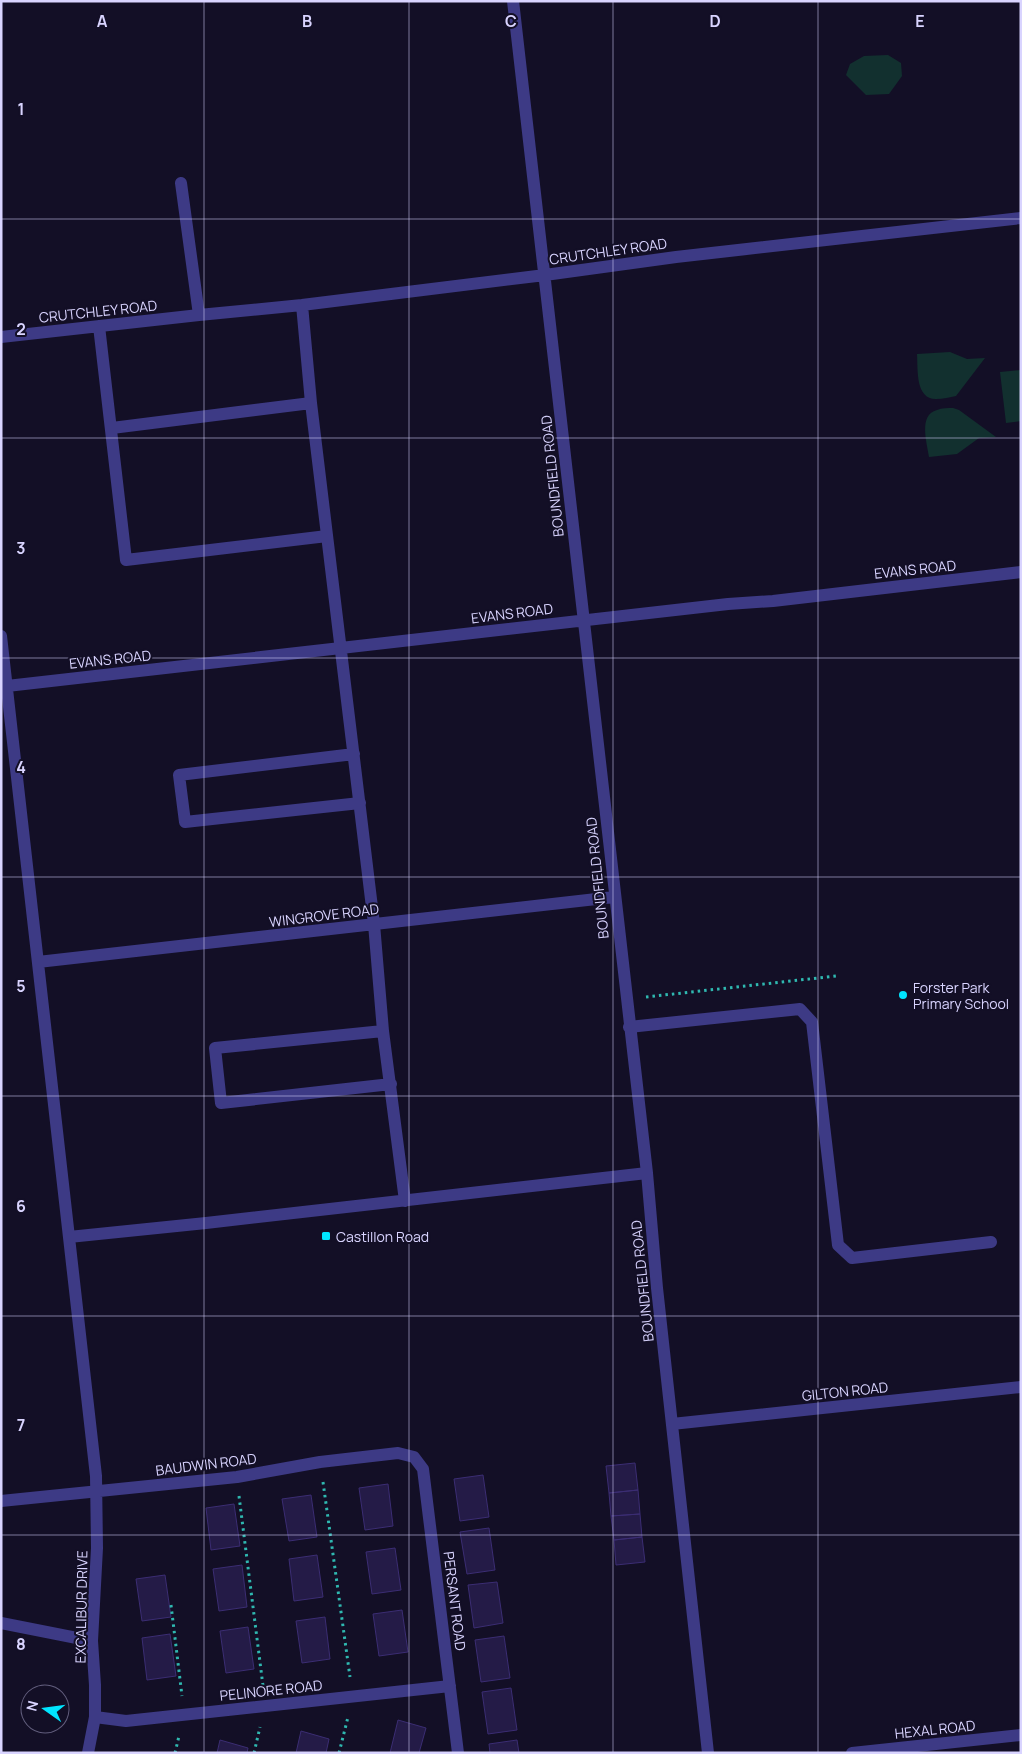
<svg xmlns="http://www.w3.org/2000/svg" width="1022" height="1754" font-family="Manrope,sans-serif">
<style>
.green{fill:#12302f}
.building{fill:#241b47;stroke:#3b2d73}
.lines{fill:none;stroke-linecap:round;stroke-linejoin:round}
.path{stroke:#2fb8b0;stroke-width:3;stroke-dasharray:2.5 4;stroke-linecap:butt}
.minor{stroke:#3d3a85;stroke-width:12}
.grid{fill:none;stroke:#d9d4ff;stroke-width:1;stroke-opacity:0.55}
.poi-dot{fill:#00e5ff;stroke:#130f26;stroke-width:2}
.labels{text-anchor:middle;dominant-baseline:central;stroke-width:4;stroke-linejoin:round;paint-order:stroke}
.street-label{font-size:14px;fill:#d9d4ff;stroke:#130f26}
.poi-label{font-size:14px;fill:#d9d4ff;stroke:#130f26;text-anchor:start}
.grid-label{font-size:16px;text-anchor:middle;font-weight:bold;fill:#d9d4ff;stroke:#130f26;stroke-width:4;stroke-linejoin:round;paint-order:stroke}
</style>
<rect width="100%" height="100%" fill="#130f26"/>
<path class="green" d="M888 55 901 63 902 76 889 94 866 95 846 75 850 64 864 56Z
M950 352 967 359 985 358 956 396C950 397 943 399 936 399 915 399 918 369 917 354Z
M1021 370V421L1006 423 1000 372Z
M953 408 959 410 996 437 979 438 957 454 929 457C927 443 918 415 937 410 942 408 948 408 953 408Z"/>
<path class="building" d="M635 1463 638 1490 609 1493 606 1466Z
M483 1475 489 1517 460 1521 454 1479Z
M388 1484 393 1526 365 1530 359 1488Z
M638 1490 640 1514 611 1516 609 1493Z
M311 1495 317 1537 289 1541 282 1499Z
M234 1504 240 1546 211 1550 206 1508Z
M640 1514 642 1537 614 1540 611 1516Z
M489 1528 495 1570 467 1574 460 1532Z
M642 1537 645 1562 616 1565 614 1540Z
M395 1548 401 1590 372 1594 366 1552Z
M317 1555 323 1597 294 1601 289 1559Z
M242 1565 247 1607 219 1611 213 1569Z
M165 1575 171 1617 142 1621 136 1579Z
M497 1582 503 1623 474 1628 468 1585Z
M402 1610 408 1652 379 1656 373 1614Z
M325 1617 330 1659 302 1663 296 1621Z
M248 1627 254 1669 226 1673 220 1631Z
M170 1634 176 1676 147 1680 142 1638Z
M504 1636 510 1678 481 1682 475 1640Z
M511 1688 517 1730 488 1734 482 1692Z
M398 1720 426 1728 419 1753H390Z
M301 1731 329 1739 326 1753H296Z
M220 1740 248 1748 247 1753H217Z
M517 1740 519 1753H490L489 1744Z"/>
<g class="lines">
<path class="path" d="M646 997 836 976
M323 1482 350 1677
M239 1496 263 1686
M171 1605 182 1696
M175 1753 179 1736
M254 1753 260 1727
M339 1753 348 1717"/>
<path class="minor" d="M513 1 647 1173 657 1288 708 1753
M181 183 199 315
M302 305 311 403 374 924 383 1031 405 1201
M99 326 126 560 327 536
M1 337 199 315 302 305 545 275 676 257 1021 218
M112 428 311 403
M1 636 96 1476 97 1548 92 1641 95 1685V1717L88 1753
M7 686 728 604 773 601 1021 572
M354 754 179 775 185 822 360 803
M38 962 614 897
M629 1027 800 1009 812 1022 838 1245 852 1258 991 1242
M383 1031 215 1048 221 1103 391 1084
M69 1237 206 1223 647 1173
M672 1424 1021 1387
M1 1501 237 1477 320 1462 398 1453 414 1457 423 1469 458 1753
M1 1623 92 1641
M95 1717 126 1721 450 1686
M852 1753 1021 1735"/>
</g>
<path class="grid" d="M204 1V1753M409 1V1753M613 1V1753M818 1V1753M1 219H1021M1 438H1021M1 658H1021M1 877H1021M1 1096H1021M1 1316H1021M1 1535H1021"/>
<g class="poi-dot">
<circle cx="903" cy="995" r="5"/>
<rect x="321" y="1231" width="10" height="10" rx="2.5"/>
</g>
<g class="labels">
<g class="street-label">
<text transform="translate(608 251) rotate(-8)">CRUTCHLEY ROAD</text>
<text transform="translate(98 311) rotate(-6)">CRUTCHLEY ROAD</text>
<text transform="translate(552 476) rotate(-96)">BOUNDFIELD ROAD</text>
<text transform="translate(915 569) rotate(-6)">EVANS ROAD</text>
<text transform="translate(512 613) rotate(-7)">EVANS ROAD</text>
<text transform="translate(110 659) rotate(-6)">EVANS ROAD</text>
<text transform="translate(597 878) rotate(-96)">BOUNDFIELD ROAD</text>
<text transform="translate(324 915) rotate(-7)">WINGROVE ROAD</text>
<text transform="translate(642 1281) rotate(-96)">BOUNDFIELD ROAD</text>
<text transform="translate(845 1391) rotate(-6)">GILTON ROAD</text>
<text transform="translate(206 1464) rotate(-7)">BAUDWIN ROAD</text>
<text transform="translate(455 1601) rotate(83)">PERSANT ROAD</text>
<text transform="translate(81 1607) rotate(-89)">EXCALIBUR DRIVE</text>
<text transform="translate(271 1690) rotate(-6)">PELINORE ROAD</text>
<text transform="translate(935 1729) rotate(-6)">HEXAL ROAD</text>
</g>
<g class="poi-label">
<text x="913" y="987">Forster Park<tspan x="913" dy="16">Primary School</tspan></text>
<text x="336" y="1236">Castillon Road</text>
</g>
</g>
<g class="grid-label">
<text x="102" y="27">A</text>
<text x="307" y="27">B</text>
<text x="511" y="27">C</text>
<text x="715" y="27">D</text>
<text x="920" y="27">E</text>
<text x="21" y="115">1</text>
<text x="21" y="335">2</text>
<text x="21" y="554">3</text>
<text x="21" y="773">4</text>
<text x="21" y="992">5</text>
<text x="21" y="1212">6</text>
<text x="21" y="1431">7</text>
<text x="21" y="1650">8</text>
</g>
<rect width="1022" height="1754" fill="none" stroke="#d9d4ff" stroke-width="5"/>
<g transform="translate(45 1709) rotate(284)"><circle r="24" fill="#130f26" stroke="#625e7d"/>
<path d="M0-4L9 19L0 12L-9 19Z" fill="#00e5ff"/>
<text y="-8" font-size="14" font-weight="bold" text-anchor="middle" fill="#d9d4ff">N</text>
</g>
</svg>
